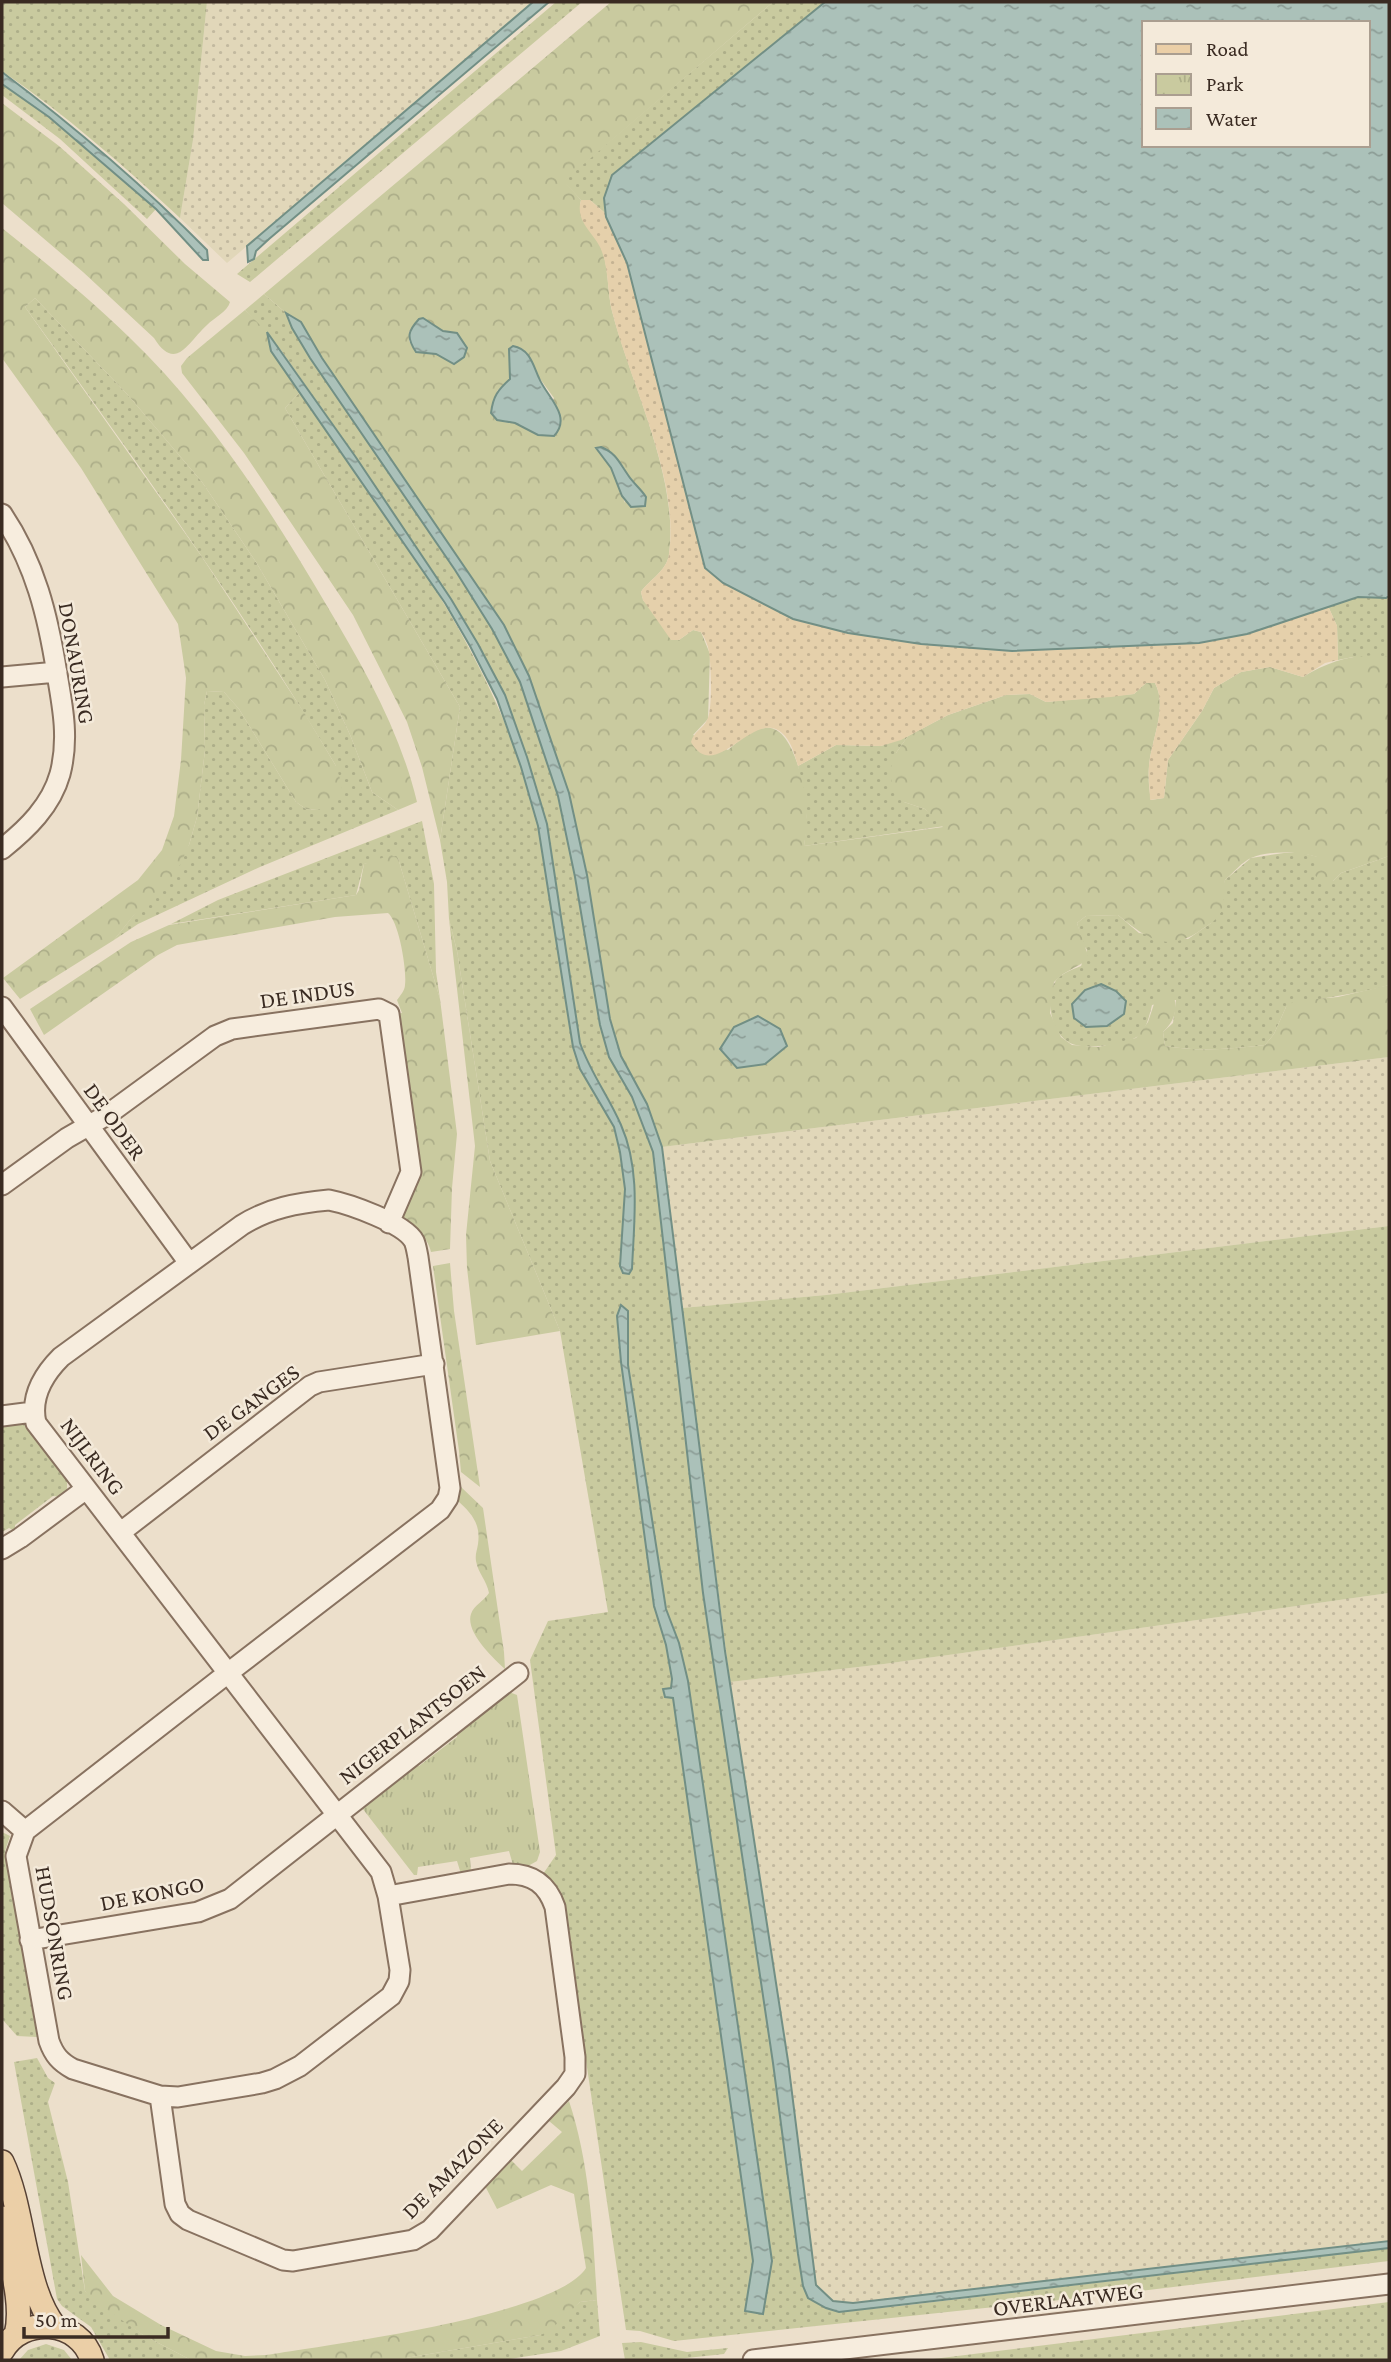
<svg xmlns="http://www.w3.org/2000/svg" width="1391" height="2362" font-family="'Crimson Pro',serif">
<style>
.farmland{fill:url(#farmland-dots)}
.grass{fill:url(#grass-dots);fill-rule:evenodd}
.forest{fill:url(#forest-crowns);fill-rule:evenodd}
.sand{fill:url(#sand-dots)}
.park{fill:url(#park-tufts)}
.water{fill:url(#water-ripples);stroke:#728f85;stroke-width:2;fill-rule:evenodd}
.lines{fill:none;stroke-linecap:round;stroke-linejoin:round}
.minor-casing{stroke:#887260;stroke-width:23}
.major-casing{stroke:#564134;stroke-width:26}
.minor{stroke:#f7edde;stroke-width:19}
.major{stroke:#ebcfa7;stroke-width:23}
.labels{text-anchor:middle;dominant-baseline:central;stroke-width:5;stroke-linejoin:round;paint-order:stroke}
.street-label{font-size:23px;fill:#3a2b22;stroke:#f4eada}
</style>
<defs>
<pattern id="farmland-dots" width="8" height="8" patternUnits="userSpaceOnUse" patternTransform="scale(1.75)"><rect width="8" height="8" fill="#e1d7b9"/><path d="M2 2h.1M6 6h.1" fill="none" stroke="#c2b99f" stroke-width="1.8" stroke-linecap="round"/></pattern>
<pattern id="grass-dots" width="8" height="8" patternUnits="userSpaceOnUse" patternTransform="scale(1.75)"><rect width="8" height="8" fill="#c9ca9f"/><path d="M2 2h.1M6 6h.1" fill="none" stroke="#adae89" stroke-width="1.8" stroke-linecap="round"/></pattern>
<pattern id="forest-crowns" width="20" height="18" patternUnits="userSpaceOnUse" patternTransform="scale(1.75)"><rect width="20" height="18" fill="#c9ca9f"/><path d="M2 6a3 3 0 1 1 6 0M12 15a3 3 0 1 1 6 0" fill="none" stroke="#adae89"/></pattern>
<pattern id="sand-dots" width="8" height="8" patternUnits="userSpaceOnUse" patternTransform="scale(1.75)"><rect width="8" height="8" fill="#e5d0ab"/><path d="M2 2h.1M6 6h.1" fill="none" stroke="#c5b393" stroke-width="1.8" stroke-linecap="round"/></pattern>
<pattern id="park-tufts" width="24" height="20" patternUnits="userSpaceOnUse" patternTransform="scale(1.75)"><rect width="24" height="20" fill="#c9ca9f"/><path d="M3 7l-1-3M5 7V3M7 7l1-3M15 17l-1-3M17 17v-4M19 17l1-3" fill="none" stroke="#adae89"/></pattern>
<pattern id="water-ripples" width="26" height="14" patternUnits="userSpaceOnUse" patternTransform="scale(1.75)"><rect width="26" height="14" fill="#abc1b9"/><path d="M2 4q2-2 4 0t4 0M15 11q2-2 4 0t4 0" fill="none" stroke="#8c9d96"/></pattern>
</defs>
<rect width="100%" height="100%" fill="#ecdfcb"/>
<path class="farmland" d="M207 2H533L227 263 180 218 193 140Z
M1389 1057V1226L826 1295 682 1308 662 1147Z
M1389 1593V2241L853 2303 837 2302 829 2299 816 2285 788 2061 730 1682 884 1664Z"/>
<path class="grass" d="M2 2H207L193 140 180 218C123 165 66 115 2 71Z
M556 2H582L250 282 237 274Z
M773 2H825L612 175 604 198 605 213 590 200H581L563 181Z
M2 84 49 117 156 209 147 219 60 139 2 95Z
M264 294 286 313 292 328 310 358 455 570 492 629 520 682 558 796 575 877 600 1025 609 1057 632 1097 653 1152 718 1688 773 2063 798 2254 826 2308 839 2312 900 2306 1389 2248V2261L1107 2295 674 2341 640 2331 626 2330 562 1899 543 1874 556 1855 530 1660 548 1621 608 1612 560 1331 490 1161 457 951 449 919 447 882 440 840 460 707 285 408 300 392C395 527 501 662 538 827 555 899 559 974 573 1047 582 1075 600 1097 612 1124 623 1148 625 1179 625 1204L635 1192C634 1127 600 1099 580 1043L547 824 527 757 505 695 478 644 451 599 355 456 281 350 245 310ZM628 1311V1365L666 1609 679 1643 688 1681 772 2261 745 2310 753 2261 673 1697H665L663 1689 671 1688C673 1661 662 1632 654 1606L621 1362 617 1316Z
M35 298 127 394 202 482 256 562 325 680 351 737 372 792 398 810 260 867 138 924 114 940 189 845 197 817 205 750 204 705 207 691 224 692 239 709 296 802 306 809 317 810 336 766C242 607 133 457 25 307Z
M1389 596V657H1353L1338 660 1337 626 1328 606 1358 597 1386 598Z
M908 736 896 753 904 802 925 809 945 826 804 846 807 819 798 766 836 745 881 746Z
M422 821 434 884 436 972 440 999 398 858 364 864 356 895 171 924 218 900Z
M1284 853H1303L1318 857 1333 881 1341 873 1389 856V985C1355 995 1320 997 1286 1007L1274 1034 1265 1045C1230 1049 1199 1052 1165 1046L1163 1032 1173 1023 1176 1000 1152 1005C1149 1017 1146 1032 1135 1038 1121 1045 1083 1050 1070 1043 1051 1033 1046 1002 1054 984 1058 974 1072 970 1081 966L1087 950 1083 944 1077 923 1086 916 1118 915 1139 933 1188 939 1211 923 1225 880 1251 858Z
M1389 1226V1593L884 1664 730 1682 682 1308 826 1295Z
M20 1422 31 1430 67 1479V1490L62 1497 53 1496 15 1525V1531L9 1528 2 1532V1423Z
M2 1832 10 1836 5 1851 37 2037 17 2036 2 2019Z
M37 2058 48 2078 55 2083 48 2102 68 2182 85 2291 143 2335 191 2360H110L91 2327 62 2306 57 2299 14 2062Z
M597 2300 600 2336 561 2351 504 2360H394L540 2335 580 2302Z
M1389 2302V2360H925Z
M641 2342 687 2352 728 2348 724 2354 668 2360H625L622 2343Z
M46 2344 64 2350 72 2360H19L28 2350Z"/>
<path class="forest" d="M611 2H773L564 181 581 200C576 219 593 232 601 247 609 266 607 291 612 311 631 385 679 477 669 554 667 571 650 579 641 592L643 600 679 640 693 630 701 632 710 654 708 719 693 735 728 750C739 741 751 729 765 728 795 723 807 797 807 819 808 828 805 837 804 846L943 827 925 809 904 802 892 786 890 770 896 753 908 736 948 715 1006 695 1030 694 1046 702 1134 694 1146 683H1155C1168 708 1151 740 1149 766 1148 777 1149 790 1151 800L1164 798 1168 760 1202 711 1214 688 1241 672 1270 667 1303 677C1329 661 1358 652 1389 657V856L1341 873 1333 881 1321 882 1314 874 1317 857C1300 852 1268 850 1251 858 1242 862 1233 873 1225 880 1223 891 1225 901 1221 912 1217 920 1208 925 1201 930 1167 954 1146 938 1118 915L1086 916 1077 923C1081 936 1087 948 1088 960L1063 974 1054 982 1050 1013 1061 1037 1072 1045 1098 1047 1136 1038 1148 1022 1157 995 1162 992H1172C1179 1007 1175 1021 1163 1032L1165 1046C1199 1052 1230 1049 1265 1045L1274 1034 1286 1007 1294 1001 1338 997 1389 985V1057L662 1147 647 1104 621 1056 610 1019 587 875 569 793 529 676 504 625 322 358 301 322 286 313 264 294ZM440 330 457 333 454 364 436 354 416 352 409 341V331ZM510 369 538 376 554 398 538 435 515 423 503 422 497 391 510 379ZM597 448C629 465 629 467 625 503L611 468Z
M2 103 59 146 124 204 185 264 230 302C228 311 214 318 207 325 188 342 176 373 154 338L83 272 2 203Z
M2 228C46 263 90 299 130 338 210 415 272 512 327 606 364 668 400 731 417 802L398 810 372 792 351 737 325 680 256 562 202 482 127 394 35 298 25 307 202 557 305 714 336 766 342 785 340 796 332 806 317 810 306 809 296 802 239 709 224 692 207 691 204 705 205 750 197 817 189 845 180 865 165 887 134 915 114 940 20 999 3 978 138 880 162 850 174 816 181 760 186 678 178 624 81 468 2 358Z
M245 310 267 332 271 351 300 392 285 408 460 707 440 840 422 767 407 722 353 615 244 453 182 373 181 366 187 358Z
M391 855 398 858 440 999 457 1134 452 1188 450 1249 431 1252C428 1237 412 1222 399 1217L417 1178 393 1014 402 1013 397 1000C400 996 405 990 405 985 407 970 399 922 388 913L335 917 177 945 158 955 44 1035 30 1009 131 942 169 925 356 895 359 890 364 864Z
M449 919 457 951 490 1161 560 1331 476 1345 467 1268 466 1235 475 1146Z
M450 1263 454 1311 480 1487 461 1472 459 1451 433 1266Z
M461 1487 483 1508 504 1652 505 1669C493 1658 465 1632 471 1614 474 1605 484 1601 489 1593 487 1581 478 1573 476 1561 475 1554 477 1551 478 1544 481 1523 471 1513 457 1500Z
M569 2101C590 2164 593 2234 597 2300L580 2302 548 2332 540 2335 394 2360H191L143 2335 96 2302 85 2291 81 2255 113 2296 161 2325 216 2351 245 2356 266 2355C327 2345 556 2316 586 2268L574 2194 551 2185 497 2209 484 2184 511 2160 522 2171 562 2132 549 2121Z"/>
<path class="sand" d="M581 200H590L605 213 627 263 705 568 793 619 848 633 921 644 1012 651 1199 643 1247 634 1328 606 1337 626 1338 660 1325 663 1303 677 1270 667 1241 672 1214 688 1202 711 1168 760 1164 798 1150 800C1150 789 1148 777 1149 766 1151 740 1168 708 1155 683H1146L1134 694 1111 697 1046 702 1030 694 1006 695 948 715 901 740 881 746 836 745 798 766C795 756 792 744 785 736 756 702 716 787 691 742 694 731 703 729 707 720 713 710 711 664 709 652 708 645 705 638 701 632L693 630 679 640H671L643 600 641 592C650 579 667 571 669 554 680 478 630 384 612 311 607 291 609 266 600 247 592 231 575 221 581 200Z"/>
<path class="park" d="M509 1692 517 1695 540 1852 537 1861 528 1866 513 1865 509 1851 470 1858 471 1872 461 1874 457 1861 418 1867 417 1875H414L359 1804 410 1765 419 1766 457 1737V1728L499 1695Z"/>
<path class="water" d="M533 2H549L269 239 256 251 254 259 248 262 247 246Z
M825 2H1389V596L1386 598 1358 597 1247 634 1199 643 1012 651 921 644 848 633 793 619 723 583 705 568 627 263 606 217 604 198 612 175ZM1144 23H1368V145H1144Z
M2 72C75 127 143 185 207 250L208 260H203L156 209 49 117 2 84Z
M286 313 301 322 322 358 504 625 529 676 569 793 587 875 610 1019 621 1056 647 1104 662 1147 725 1651 788 2061 816 2285 833 2301 853 2303 1389 2241V2248L839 2312 826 2308 808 2298 803 2286 798 2254 773 2063 703 1593 653 1152 632 1097 609 1057 600 1025 575 877 558 796 520 682 492 629 455 570 310 358 292 328Z
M423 318 443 331 457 333 467 348 464 357 454 364 436 354 416 352C406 337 408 331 419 319Z
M267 332 355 456 451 599 478 644 505 695 527 757 547 824 580 1043C590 1072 609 1097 621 1125 641 1170 634 1221 632 1269L629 1274 623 1273 620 1266 625 1189 620 1152 614 1127 580 1069 573 1047 538 826 521 767 497 699 470 646 445 603 271 351Z
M513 346C530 349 533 365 539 378 546 396 573 416 554 436L538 435 515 423 497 420 491 413C493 396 498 390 510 379L509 349Z
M601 447C616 453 619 462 628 475 633 483 641 489 646 497L645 506 631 507 622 496 611 468 596 448Z
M1101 984 1116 991 1126 1001 1124 1014 1107 1026 1086 1027 1074 1018 1072 1004 1085 990Z
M758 1016 780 1029 787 1046 765 1064 737 1068 720 1049 734 1027Z
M621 1305 628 1311V1365L666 1609 679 1643 688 1681 772 2261 763 2314 745 2311 753 2261 673 1698 665 1697 663 1689 671 1688 672 1679 666 1645 654 1606 621 1362 617 1316Z"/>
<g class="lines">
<defs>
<path id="minor" d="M2 514C35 563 48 616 57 674 63 708 69 740 60 774 51 806 27 829 2 849
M2 677 57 672
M2 1007 189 1263
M2 1185 67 1138 107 1115 215 1036 232 1029 379 1009 389 1014 411 1172 389 1223
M329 1200C349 1204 404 1223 414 1241 416 1245 417 1252 418 1257L450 1488 448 1498 440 1510 228 1673 36 1423C30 1397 43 1375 61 1357L242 1225C269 1208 297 1203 329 1200Z
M2 1416 33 1412
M121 1532 310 1386 319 1382 434 1364
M2 1549 20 1538 86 1489
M228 1673 381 1872 388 1896 400 1970 399 1981 391 1996 300 2066 275 2079 262 2083 178 2097 160 2096 73 2069C60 2062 54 2055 49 2041L16 1856 25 1831Z
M2 1811 25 1831
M30 1940 198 1912 230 1899 518 1673
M160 2096 175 2204 180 2214 188 2220 283 2260 293 2261 413 2240 430 2230 566 2087 575 2074V2057L555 1907C547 1884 533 1874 509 1874L388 1896
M753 2360 1389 2284"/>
<path id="major" d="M2 2162C25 2210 23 2287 55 2327
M2 2218C7 2253 25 2301 16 2335
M2 2351C22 2315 80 2319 92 2360"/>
</defs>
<use href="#minor" class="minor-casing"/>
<use href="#major" class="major-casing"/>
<use href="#minor" class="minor"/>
<use href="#major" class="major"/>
</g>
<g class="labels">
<g class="street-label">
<text transform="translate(77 663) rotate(80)">DONAURING</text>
<text transform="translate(307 994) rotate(-8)">DE INDUS</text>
<text transform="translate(115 1121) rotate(54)">DE ODER</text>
<text transform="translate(251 1402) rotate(-36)">DE GANGES</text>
<text transform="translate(93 1456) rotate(53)">NIJLRING</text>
<text transform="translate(412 1724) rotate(-38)">NIGERPLANTSOEN</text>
<text transform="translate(152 1893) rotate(-11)">DE KONGO</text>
<text transform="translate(55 1933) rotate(80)">HUDSONRING</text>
<text transform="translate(452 2168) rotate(-45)">DE AMAZONE</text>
<text transform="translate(1068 2299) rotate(-7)">OVERLAATWEG</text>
</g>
</g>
<rect width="1391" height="2362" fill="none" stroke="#3a2b22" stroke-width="7"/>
<rect x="1142" y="21" width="228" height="126" fill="#f4eada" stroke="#aa9e90" stroke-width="2"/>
<rect x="1156" y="44" width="35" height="10" fill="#ebcfa7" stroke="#aa9e90" stroke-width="2"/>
<text x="1206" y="56" font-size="21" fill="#3a2b22">Road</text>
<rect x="1156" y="74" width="35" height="21" fill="url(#park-tufts)" stroke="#aa9e90" stroke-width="2"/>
<text x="1206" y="91" font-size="21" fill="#3a2b22">Park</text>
<rect x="1156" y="108" width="35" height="21" fill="url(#water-ripples)" stroke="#aa9e90" stroke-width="2"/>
<text x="1206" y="126" font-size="21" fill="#3a2b22">Water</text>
<path d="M24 2327v10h144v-10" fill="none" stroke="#3a2b22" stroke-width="3.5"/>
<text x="35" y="2327" font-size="21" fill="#3a2b22" stroke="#f4eada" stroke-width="5" paint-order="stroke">50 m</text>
</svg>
